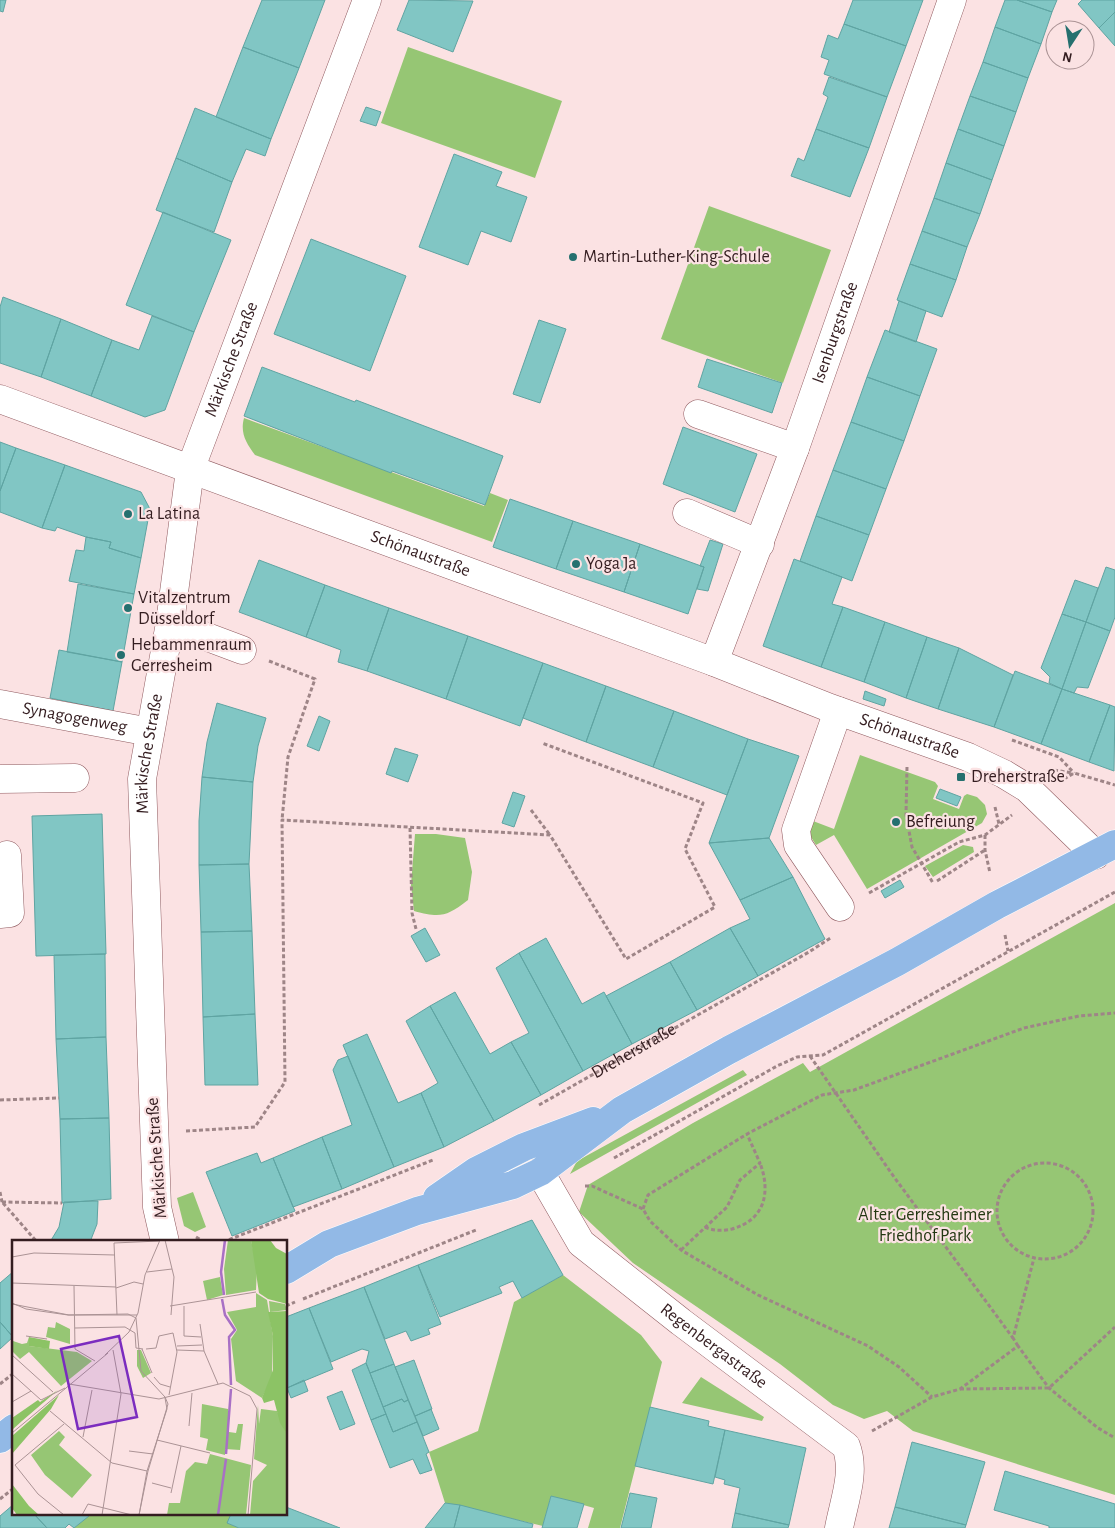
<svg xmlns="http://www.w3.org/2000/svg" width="1115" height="1528" font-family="'Alegreya Sans',sans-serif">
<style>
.green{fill:#96c674}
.building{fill:#81c6c4;stroke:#5fa4a2}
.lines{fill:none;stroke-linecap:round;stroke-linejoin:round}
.minor-casing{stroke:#905b60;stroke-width:29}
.major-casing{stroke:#fff;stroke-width:29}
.path{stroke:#9e8587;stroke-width:3;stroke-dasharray:4 2.5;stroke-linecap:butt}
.minor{stroke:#fff;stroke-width:28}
.major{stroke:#92b9e6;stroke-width:28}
.poi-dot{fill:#25706f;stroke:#fbe2e3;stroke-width:2}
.labels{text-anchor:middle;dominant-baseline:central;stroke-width:4.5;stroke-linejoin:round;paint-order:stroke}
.poi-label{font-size:18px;fill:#341d20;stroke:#fbe2e3;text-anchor:start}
.street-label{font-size:18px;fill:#341d20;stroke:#fbe2e3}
.park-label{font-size:18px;fill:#233812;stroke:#fbe2e3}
.inset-river{fill:none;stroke:#a870c5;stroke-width:2.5}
.inset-road{fill:none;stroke:#ab9395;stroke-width:1}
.view{fill:#7b2cbf;fill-opacity:0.15;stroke:#7b2cbf;stroke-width:2.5}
.inset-edge{fill:none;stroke:#341d20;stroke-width:2.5}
</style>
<rect width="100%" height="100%" fill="#fbe2e3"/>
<path class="green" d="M408 47 562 101 535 178 381 123Z
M709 206 831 250 783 383 661 339Z
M244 418 484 506 490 493 508 500 492 542 255 455C246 443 240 433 244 418Z
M860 755 935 782 938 786 933 799 959 809 964 796 967 794 977 797 985 805 987 814 982 823 867 889 834 835 816 845 809 834 813 821 834 829Z
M415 834H436L465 838 472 872 468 900C446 917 440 918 414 911L411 885Z
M963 845 973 847 974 852 933 877 925 866Z
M1115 903V1495L913 1431 887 1411 864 1419 833 1405 780 1364 633 1263 579 1212 588 1185 693 1123 803 1063 810 1072Z
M743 1070 747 1075 570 1174 577 1161Z
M193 1192 206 1227 195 1232 184 1226 177 1198Z
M563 1275 641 1335 662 1362 620 1528H588L594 1508 551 1496 543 1526 445 1503 429 1452 478 1431 514 1302Z
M701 1377 764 1417 762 1421 682 1403Z
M88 1514H231L228 1523 239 1528H74L88 1516Z"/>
<path class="building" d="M0 0H6L3 12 0 11Z
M262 0H325L299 68 243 47Z
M409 0 473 1 453 52 397 30Z
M853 0H923L906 46 844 24Z
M1005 0H1017L1052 12 1041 44 995 27Z
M1017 0H1057L1052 12Z
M1082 0H1115V12L1099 28 1078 4Z
M1115 12V46L1099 28Z
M844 24 906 46 887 97 824 74 829 60 821 57 828 35 838 39Z
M995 27 1041 44 1028 78 983 62Z
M243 47 299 68 271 139 216 117Z
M983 62 1028 78 1016 112 970 96Z
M829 77 887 97 869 148 816 129 828 97 823 94Z
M970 96 1016 112 1004 146 958 129Z
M366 107 381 112 376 126 360 121Z
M195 108 271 139 265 156 246 149 232 182 176 158Z
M816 129 869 148 850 197 791 176 798 158 804 161Z
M958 129 1004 146 992 180 946 163Z
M454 154 502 172 496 186 527 197 511 242 481 231 468 265 419 247Z
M176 158 232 182 214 232 156 210Z
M946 163 992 180 980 214 934 198Z
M934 198 980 214 967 247 922 231Z
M163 212 231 240 194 332 126 305Z
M922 231 967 247 956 280 910 264Z
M311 239 406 276 370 371 274 334Z
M910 264 956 280 942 317 897 300Z
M3 297 61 319 41 377 0 363V307Z
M899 301 926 311 916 342 889 332Z
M152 316 194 332 165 410 145 417 91 396 112 340 139 350Z
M61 319 112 340 91 396 41 377Z
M539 320 566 329 540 403 513 394Z
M885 330 937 349 920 396 867 377Z
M707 359 782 383 772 413 698 387Z
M262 367 355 402 356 400 503 456 485 505 392 471 391 473 244 416Z
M867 377 920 396 904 441 851 422Z
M851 422 904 441 886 489 833 470Z
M683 427 757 454 735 512 663 484Z
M0 442 16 448 0 491Z
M16 448 65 465 42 528 0 512V491Z
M65 465 141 492 150 509 141 558 109 548 111 542 86 537 57 527 55 531 42 528Z
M833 470 886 489 869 535 816 516Z
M510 499 573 521 556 569 493 547Z
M816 516 869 535 852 581 800 561Z
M573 521 640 544 624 592 556 569Z
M86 537 111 542 109 548 141 558 134 594 69 581 76 550 84 551Z
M710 540 723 544 708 591 697 589 704 567 700 566Z
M640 544 704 567 688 614 624 592Z
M794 559 842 577 832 604 843 607 821 667 763 646Z
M259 560 325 585 306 637 239 612Z
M1106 567 1115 570V617L1110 631 1086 622Z
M1075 580 1098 588 1086 622 1062 614Z
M78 584 134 594 122 662 67 652Z
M325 585 389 608 367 671 338 662 341 650 306 637Z
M843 607 885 622 864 682 821 667Z
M389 608 468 636 446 699 367 671Z
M1062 614 1086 622 1062 689 1049 683 1050 677 1041 668Z
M885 622 927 637 906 698 864 682Z
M1086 622 1110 631 1088 688 1077 687 1074 693 1062 689Z
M468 636 543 663 520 726 446 699Z
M927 637 959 648 938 709 906 698Z
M959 648 1013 675 994 727 938 709Z
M59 650 122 662 113 711 50 698Z
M543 663 606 686 586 742 523 718Z
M1015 671 1062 689 1041 744 994 727Z
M606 686 674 711 653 767 586 742Z
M1062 689 1110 705 1089 762 1041 744Z
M865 691 886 699 884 706 863 699Z
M217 703 266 718 258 746 253 782 202 777 207 742Z
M1110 705 1115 707 1114 771 1089 762Z
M674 711 748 739 727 795 653 767Z
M319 716 330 721 319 751 307 746Z
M748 739 799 756 769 838 709 843Z
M395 748 418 755 408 782 386 774Z
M202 777 253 782 249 864 199 865V821Z
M940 789 961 797 957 806 936 798Z
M513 792 525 796 514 827 502 823Z
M102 814 106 954 36 956 32 816Z
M769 838 793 877 740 900 709 843Z
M249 864 252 931 201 932 199 865Z
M793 877 825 939 758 976 730 928 750 919 740 900Z
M900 880 904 887 885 898 881 891Z
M425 928 440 955 426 962 411 936Z
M730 928 758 976 697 1010 670 962Z
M252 931 255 1014 203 1017 201 932Z
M546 938 582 1004 604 992 632 1044 583 1071 519 953Z
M519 953 583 1071 541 1095 511 1042 529 1033 496 968Z
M105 954 106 1037 56 1039 54 955Z
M670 962 697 1010 632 1044 606 996Z
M455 992 490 1054 511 1042 541 1095 494 1121 430 1006Z
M430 1006 494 1121 444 1147 421 1093 438 1083 406 1021Z
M255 1014 258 1085H205L203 1017Z
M367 1034 398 1103 421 1093 444 1147 394 1167 343 1045Z
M106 1037 109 1118 60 1119 56 1039Z
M348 1056 394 1167 342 1189 322 1137 352 1125 333 1070 338 1060Z
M109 1118 111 1199 62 1203 60 1119Z
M322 1137 342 1189 293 1207 273 1158Z
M257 1153 261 1163 273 1158 295 1211 232 1236 206 1172Z
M98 1201 97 1224 90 1242H50L59 1227 64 1202Z
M532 1220 563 1275 522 1298 513 1281 499 1287 502 1293 440 1317 418 1265Z
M418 1265 441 1324 428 1329 430 1334 411 1341 406 1331 385 1339 364 1287Z
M14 1271V1337H13L0 1322V1283Z
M364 1287 394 1364 370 1373 366 1363 369 1351 362 1349 331 1362 309 1308Z
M309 1308 333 1369 287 1388 286 1317Z
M0 1322 13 1337 0 1349Z
M414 1360 432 1409 415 1416 395 1367Z
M366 1363 386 1414 371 1420 352 1370Z
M394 1364 408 1400 404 1402 402 1399 383 1407 370 1373Z
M304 1380 308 1391 291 1398 287 1388Z
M342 1391 355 1424 340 1430 327 1397Z
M402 1399 404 1402 408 1400 417 1422 393 1432 383 1407Z
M650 1407 709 1421 708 1426 725 1430 713 1484 635 1466Z
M431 1409 439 1429 423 1436 415 1416Z
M386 1414 393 1432 417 1422 429 1452 426 1454 432 1470 420 1474 413 1459 390 1468 371 1420Z
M725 1430 806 1448 789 1525 735 1513 740 1488 724 1484 725 1480 715 1477Z
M912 1442 985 1462 966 1525 895 1507Z
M1005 1471 1115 1504V1528H1049V1526L994 1510Z
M630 1493 657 1498 651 1528H621Z
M551 1496 584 1504 577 1528H542Z
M445 1503 460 1505 454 1528H425Z
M14 1504V1514H34L47 1528H0V1516Z
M460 1505 533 1524 532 1528H454Z
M286 1507 340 1528H239L227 1523 231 1514H286Z
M895 1507 966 1525 965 1528H889Z
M735 1513 789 1525 788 1528H732Z
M34 1514H88L89 1516 74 1528 69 1524 65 1528H47Z"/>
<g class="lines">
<defs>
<g id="minor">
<path id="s2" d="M0 399 714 662 830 708 968 757 1004 774 1027 788 1096 855"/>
<path d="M698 414 795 448"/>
<path d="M687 513 760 544"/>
<path d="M170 623 242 650"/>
<path id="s3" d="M714 662 795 448 952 0"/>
<path id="s4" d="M0 704 150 732"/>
<path d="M838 711 796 830 798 845 840 907"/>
<path d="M0 779 75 778"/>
<path d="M0 914 10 913 7 855"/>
<path id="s5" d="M540 1172 581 1243 681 1322 846 1446C856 1472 844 1501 839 1528"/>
<path id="s6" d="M165 1242 157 1207 142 779 170 623 190 470 367 0"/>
</g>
<path id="major" d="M437 1198 476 1171 524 1147 593 1121
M286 1270 329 1244 417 1211 513 1185 540 1172 622 1110 729 1050 897 962 997 905 1115 844
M0 1439 14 1428"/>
</defs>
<use href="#minor" class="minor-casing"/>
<use href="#major" class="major-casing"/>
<g class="path">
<path d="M269 661 315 679 288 757 282 820"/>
<path d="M1012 740 1059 757 1074 773"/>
<path d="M907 767 906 815 912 847 933 883"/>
<path d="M1054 770 1073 773"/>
<path d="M1064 779 1074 773 1115 785"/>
<path d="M995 807 999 824"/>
<path d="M531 810 550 835"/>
<path d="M410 828 412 913 416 929"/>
<path d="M985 835V850L990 873"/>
<path d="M937 881 985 850"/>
<path d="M869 893 959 842 985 835 1012 815"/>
<path d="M1005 935 1008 951"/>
<path d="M810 1056 894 1177 1013 1338"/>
<path d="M0 1100 59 1098"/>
<path id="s1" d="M539 1105 809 952 832 937"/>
<path d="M186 1131 255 1127 285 1082 282 820 550 835 626 959 715 907 685 849 703 803 542 743"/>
<path d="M614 1158 777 1066 797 1057 823 1055 1115 892"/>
<circle cx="1045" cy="1211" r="48"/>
<path d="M585 1186H592L643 1209 650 1221 681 1250 758 1295 868 1346 899 1367 932 1397"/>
<path d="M0 1192 2 1202 0 1204"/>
<path d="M2 1202 62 1203"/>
<path d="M3 1203 37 1242"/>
<path d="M643 1209 648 1195 747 1134 822 1095 854 1090 1024 1028 1079 1016 1115 1013"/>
<path d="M705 1227C712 1231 723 1231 732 1229 765 1220 771 1192 760 1163"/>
<path d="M196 1237 204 1242"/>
<path d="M223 1242 433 1160"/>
<path d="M681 1250 727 1207 740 1180 760 1163 747 1134"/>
<path d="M303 1299 476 1230"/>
<path d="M286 1306 295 1302"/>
<path d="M1018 1346 1013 1338 1034 1258"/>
<path d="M0 1384 14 1373"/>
<path d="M960 1389 1049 1388 1115 1327"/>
<path d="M872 1431 932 1397 960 1389 1018 1346 1049 1388 1098 1428 1115 1438"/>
<path d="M0 1499 14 1488"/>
</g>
<use href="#minor" class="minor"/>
<use href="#major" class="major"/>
</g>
<g class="poi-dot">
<circle cx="573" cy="257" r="5"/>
<circle cx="128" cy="514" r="5"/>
<circle cx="576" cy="564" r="5"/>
<circle cx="128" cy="608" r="5"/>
<circle cx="121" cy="655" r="5"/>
<rect x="956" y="772" width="10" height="10" rx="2.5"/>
<circle cx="896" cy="822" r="5"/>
</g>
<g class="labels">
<g class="poi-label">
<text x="583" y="257">Martin-Luther-King-Schule</text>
<text x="138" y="514">La Latina</text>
<text x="586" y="564">Yoga Ja</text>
<text x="138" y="598">Vitalzentrum<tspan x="138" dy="21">Düsseldorf</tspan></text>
<text x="131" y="645">Hebammenraum<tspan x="131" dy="21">Gerresheim</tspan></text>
<text x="971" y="777">Dreherstraße</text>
<text x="906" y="822">Befreiung</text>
</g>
<g class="street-label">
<text stroke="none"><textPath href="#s3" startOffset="351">Isenburgstraße</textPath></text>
<text stroke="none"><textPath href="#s6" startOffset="895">Märkische Straße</textPath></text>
<text stroke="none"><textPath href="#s2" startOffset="448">Schönaustraße</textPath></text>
<text stroke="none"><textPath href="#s4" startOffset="76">Synagogenweg</textPath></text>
<text stroke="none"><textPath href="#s2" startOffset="970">Schönaustraße</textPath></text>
<text stroke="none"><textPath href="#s6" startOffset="490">Märkische Straße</textPath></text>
<text stroke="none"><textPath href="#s1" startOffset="109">Dreherstraße</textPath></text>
<text transform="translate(157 1158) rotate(-94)">Märkische Straße</text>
<text stroke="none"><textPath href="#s5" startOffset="250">Regenbergastraße</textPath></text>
</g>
<g class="park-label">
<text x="925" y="1215">Alter Gerresheimer<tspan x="925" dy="21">Friedhof Park</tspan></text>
</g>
</g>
<g transform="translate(12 1240)">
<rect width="275" height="275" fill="#fbe2e3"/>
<path d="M216 0H239L245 27 244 50 214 55 212 29ZM208 37 211 55 195 60 191 41ZM244 53 255 60 261 96 260 137 250 158 224 141 219 99 225 90 215 72 244 67ZM257 61 273 64 275 70 258 72ZM44 82 58 89V104L34 97 36 87 43 88ZM17 97V106L65 112 80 121 49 146 17 112 8 119 0 111 1 101 10 104 15 103ZM125 110H129L139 133 131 138 125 126ZM190 164 216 169 217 192 224 193 226 184H231L228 210 213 209V215L194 210 196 199 188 197ZM246 165 247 184 249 169 265 171 275 194V275H238L241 241 255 225 242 219ZM47 191 53 197 47 205 80 235 60 258 33 235 19 215ZM198 214 239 225 234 275H155L157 263H168L174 231 183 222 195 224Z" fill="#96c674"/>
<path d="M239 0H258L264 8 275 14V64L256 59 247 53ZM275 71V194L268 183 262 160 252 163 250 158 261 130V96L256 72ZM17 97 38 101 37 109 17 106ZM46 150 10 181 0 190V178L26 160 28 162ZM47 155 39 169 0 214V196ZM0 244 17 266 27 275H5L0 268Z" fill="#8cc365"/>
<path class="inset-river" d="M212 55 209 32 213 0M210 59 213 75 223 90 217 97 219 145M214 214 219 149M206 275 214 219"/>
<path class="inset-road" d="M153 0 162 37 159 75M102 3 105 75M102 3 147 1M0 17 22 13 103 15M135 32 160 29M0 43 104 47M62 46 63 109 83 121M104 48 122 42 131 44M0 63 14 69 56 75 116 74 124 78 129 131 153 157 156 164 136 231 127 275M0 64 57 75H125M158 66 244 52M172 66V96L189 97M188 84 192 111 206 144M63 88 113 87 123 93 124 108 131 109M14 96 35 99M165 106 190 105M130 109 140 133M134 109 144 108 147 96 161 93 165 112 157 155M165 110 192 111M0 115 41 152M93 115 117 92 126 73 133 35 148 0M0 134 29 160 53 148M142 137 148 144 158 147M57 144 147 159 211 143 238 156 245 169 236 275M0 162 19 151M38 171 100 223 135 231M52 184 3 225 26 254 52 275M177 186 180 153M0 193 96 113M71 197 80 150M145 200 198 213M117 211 141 214M140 243 159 248M159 253 169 206M70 275 76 264 120 275M90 275 109 154 101 110M127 275 135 231 155 169 153 158"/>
<path class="view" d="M107 96 125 177 66 189 49 109Z"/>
<rect width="275" height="275" class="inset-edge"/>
</g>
<g transform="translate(1070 45) rotate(192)"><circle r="24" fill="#fbe2e3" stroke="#ab9395"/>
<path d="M0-4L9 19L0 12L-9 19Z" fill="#25706f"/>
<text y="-8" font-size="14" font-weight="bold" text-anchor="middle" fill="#341d20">N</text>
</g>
</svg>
